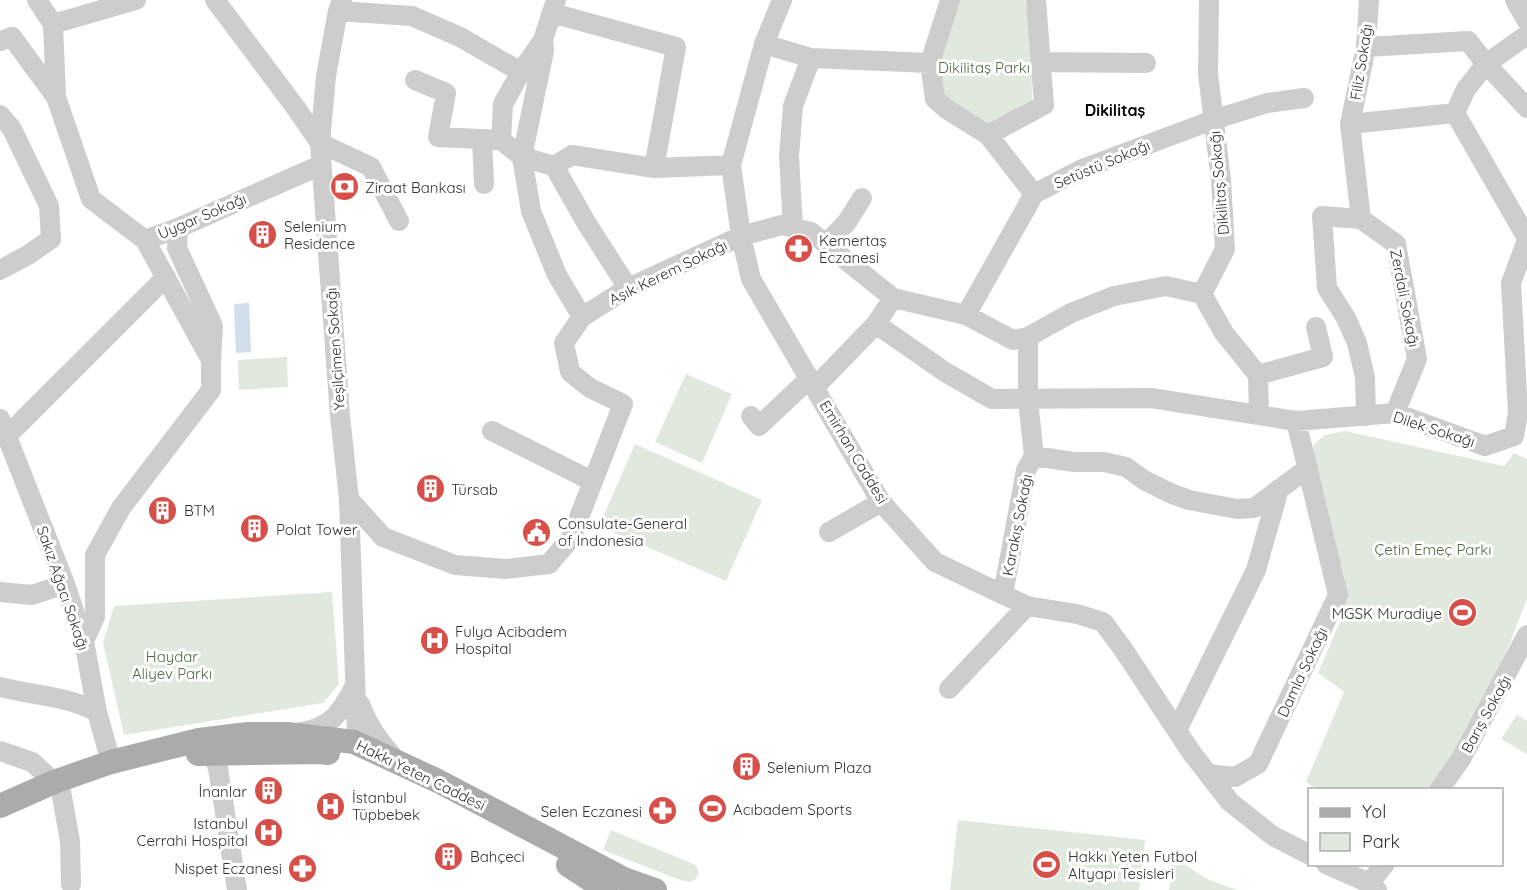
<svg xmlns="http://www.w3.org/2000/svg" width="1527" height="890" font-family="Quicksand,sans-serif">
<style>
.green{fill:#e1e8dd}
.water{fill:#d1deeb}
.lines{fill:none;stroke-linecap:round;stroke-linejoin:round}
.minor{stroke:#cdcdcd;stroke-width:20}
.major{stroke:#ababab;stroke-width:24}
.labels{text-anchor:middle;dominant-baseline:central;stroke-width:6;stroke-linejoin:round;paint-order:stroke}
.street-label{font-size:15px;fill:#333;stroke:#fff}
.park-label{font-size:15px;fill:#516b43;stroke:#fff}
.poi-label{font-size:15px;fill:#333;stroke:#fff;text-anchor:start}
.neighbourhood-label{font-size:16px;font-weight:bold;fill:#000;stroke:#fff}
</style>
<rect width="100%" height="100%" fill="#fff"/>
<path class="green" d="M957 0H1025L1031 35 1032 100 990 124 945 106 933 66Z
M287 357 288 387 239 390 238 360Z
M686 374 732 394 702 463 655 442Z
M1345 431 1504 466 1514 453 1527 459V599L1508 648 1458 752 1428 789H1317L1306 782 1344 692 1318 673 1344 612V576L1318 486 1313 445 1325 435Z
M635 444 762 500 726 581 599 526Z
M332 592 339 684 323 703 124 735 103 643 114 606Z
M1517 715 1527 721V754L1501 739Z
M958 820 1145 840 1139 890H950Z
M611 830 696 865 699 873 696 879 691 882 680 880 603 850Z
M1176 859 1207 879 1237 890H1169Z"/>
<path class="water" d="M249 303 251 352 236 353 234 304Z"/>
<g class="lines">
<path class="minor" d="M37 0 53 24
M136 0 53 24 56 97 91 199 145 240 178 228 321 165
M215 0 296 108 320 143 371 167 399 221
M342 0 338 11 326 76 320 143 340 416 349 499 357 735 354 742
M782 0 764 44 731 165 741 236 751 279 881 502 935 562 1027 606 1077 614 1103 622 1123 649 1191 752 1230 802 1273 836 1310 855
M950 0 930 63 935 99 948 110 988 135 1034 194
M1209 0 1208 74 1221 180 1225 249 1202 294 1224 333 1258 375 1259 415
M1369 0 1366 47 1350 124 1361 219 1396 244 1417 359 1395 413
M1515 0 1527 21
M338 11 412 16 460 37 521 72
M552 13 676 47 654 168
M543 40 544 51 522 157 531 211 557 275 582 317
M0 41 12 37 56 97
M764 44 811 58 930 63
M1366 47 1468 41 1486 64 1527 35
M1041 62 1146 63
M415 80 446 93 438 137 501 140
M1527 108 1486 64 1466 89 1455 113 1527 238
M0 115 12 129 49 206 51 239 28 255 0 270
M1350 124 1455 113
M988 135 1044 105 1036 0
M482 139 484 184
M501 140 522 157 554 166 572 155 654 168 731 165
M501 140 503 104 521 72 543 40 556 0
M554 166 587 224 628 288
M1361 219 1322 216 1327 288 1346 318 1357 343 1365 377 1366 416
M178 228 177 248 213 326 211 360
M793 228 789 156 793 106 811 58
M826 244 847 222 862 198
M966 315 1034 194 1082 169 1213 120 1267 103 1304 98
M876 324 945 372 992 399 1151 398 1296 421 1395 413 1485 446 1514 436 1518 413 1511 283 1527 240
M1258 375 1323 357 1316 327
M815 387 876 324 893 298
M751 416 759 426 810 378
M0 419 65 584 84 641 97 712 111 762
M492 431 592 481
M6 437 166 277
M1034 456 1074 462H1104L1126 467 1144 480 1170 493 1189 500 1237 509 1254 508 1308 468
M349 499 383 537 455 565 506 569 549 564 571 538 623 404 590 388 570 372 564 343 582 317 628 288 741 236 782 225 811 232 893 298 966 315 1013 340 1028 337 1071 313 1114 296 1166 286 1202 294
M829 532 881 502
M0 592 32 595 65 584
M1003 594 1026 470 1034 456 1028 400V337
M84 641 95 617V555L121 508 211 390V360L145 240
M0 687C34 696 65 695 97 712
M949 689 1027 606
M360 704C368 726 380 742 395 759
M1177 730 1256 570 1279 489
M297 733C330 728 339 716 354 687
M209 743 218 768 237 890
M0 751 32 762 54 782
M1208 774 1235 777 1258 764 1338 595 1296 421
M1439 790 1461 759 1527 635
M61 791 70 841 71 884
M1326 864 1369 883 1377 890
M1369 883 1385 864"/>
<path class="major" d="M198 754 321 752 328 753
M0 806 54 782 111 762 199 740 248 734H287L354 742 438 781 624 879 655 890
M568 865 606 890"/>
</g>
<defs>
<symbol id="bank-disc" viewBox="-11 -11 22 22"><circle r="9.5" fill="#d64f48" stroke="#fff"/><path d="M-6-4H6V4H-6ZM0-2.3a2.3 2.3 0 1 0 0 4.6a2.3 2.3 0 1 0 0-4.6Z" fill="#fff"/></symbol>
<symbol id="building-disc" viewBox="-11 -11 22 22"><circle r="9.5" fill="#d64f48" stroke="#fff"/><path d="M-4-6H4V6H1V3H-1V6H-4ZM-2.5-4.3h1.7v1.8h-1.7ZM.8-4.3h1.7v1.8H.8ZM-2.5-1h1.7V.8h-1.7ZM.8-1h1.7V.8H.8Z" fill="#fff"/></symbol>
<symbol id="pharmacy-disc" viewBox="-11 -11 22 22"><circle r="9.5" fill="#d64f48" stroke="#fff"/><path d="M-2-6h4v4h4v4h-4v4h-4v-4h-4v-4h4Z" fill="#fff"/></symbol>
<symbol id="civic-disc" viewBox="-11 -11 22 22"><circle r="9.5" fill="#d64f48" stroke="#fff"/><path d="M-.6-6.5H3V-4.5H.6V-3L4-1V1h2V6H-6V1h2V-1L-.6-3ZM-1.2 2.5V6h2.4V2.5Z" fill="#fff"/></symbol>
<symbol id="stadium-disc" viewBox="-11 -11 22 22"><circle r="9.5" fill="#d64f48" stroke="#fff"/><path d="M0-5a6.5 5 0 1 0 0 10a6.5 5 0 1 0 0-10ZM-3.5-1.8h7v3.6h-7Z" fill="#fff"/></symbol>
<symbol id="hospital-disc" viewBox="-11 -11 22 22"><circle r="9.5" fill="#d64f48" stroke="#fff"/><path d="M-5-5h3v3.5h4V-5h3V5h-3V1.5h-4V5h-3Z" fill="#fff"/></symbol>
</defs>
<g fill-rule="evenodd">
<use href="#bank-disc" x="328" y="170" width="33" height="33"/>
<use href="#building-disc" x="246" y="218" width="33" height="33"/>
<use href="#pharmacy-disc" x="782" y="232" width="33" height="33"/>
<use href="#building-disc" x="414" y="472" width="33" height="33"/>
<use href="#building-disc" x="146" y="494" width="33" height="33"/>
<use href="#building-disc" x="238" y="512" width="33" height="33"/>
<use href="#civic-disc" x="520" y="516" width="33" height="33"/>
<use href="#stadium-disc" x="1446" y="596" width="33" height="33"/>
<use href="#hospital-disc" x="418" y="624" width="33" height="33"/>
<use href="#building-disc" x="730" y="750" width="33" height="33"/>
<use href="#building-disc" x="252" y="774" width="33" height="33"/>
<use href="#hospital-disc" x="314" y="790" width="33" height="33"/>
<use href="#stadium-disc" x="696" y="792" width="33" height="33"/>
<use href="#pharmacy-disc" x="646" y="794" width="33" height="33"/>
<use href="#hospital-disc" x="252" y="816" width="33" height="33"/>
<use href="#building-disc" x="432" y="840" width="33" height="33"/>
<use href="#stadium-disc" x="1030" y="848" width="33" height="33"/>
<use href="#pharmacy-disc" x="286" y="852" width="33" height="33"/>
</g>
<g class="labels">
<g class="street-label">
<text transform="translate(1361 62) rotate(-81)">Filiz Sokağı</text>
<text transform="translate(1102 164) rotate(-23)">Setüstü Sokağı</text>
<text transform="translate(1219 183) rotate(-95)">Dikilitaş Sokağı</text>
<text transform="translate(202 216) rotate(-23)">Uygar Sokağı</text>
<text transform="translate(668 272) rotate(-26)">Aşık Kerem Sokağı</text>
<text transform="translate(1405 298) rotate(79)">Zerdali Sokağı</text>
<text transform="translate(335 349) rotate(-94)">Yeşilçimen Sokağı</text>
<text transform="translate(1434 429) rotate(18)">Dilek Sokağı</text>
<text transform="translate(854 452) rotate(59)">Emirhan Caddesi</text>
<text transform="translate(1017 525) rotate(-79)">Karakış Sokağı</text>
<text transform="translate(63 588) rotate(71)">Sakız Ağacı Sokağı</text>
<text transform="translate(1302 672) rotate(-65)">Damla Sokağı</text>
<text transform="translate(1486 714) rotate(-61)">Barış Sokağı</text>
<text transform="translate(421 775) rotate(26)">Hakkı Yeten Caddesi</text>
</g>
<g class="park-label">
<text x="984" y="67">Dikilitaş Parkı</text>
<text x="1433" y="549">Çetin Emeç Parkı</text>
<text x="172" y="656">Haydar<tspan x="172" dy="17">Aliyev Parkı</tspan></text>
</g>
<g class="poi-label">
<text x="365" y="187">Ziraat Bankası</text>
<text x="284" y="226">Selenium<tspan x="284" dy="17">Residence</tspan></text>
<text x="819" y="240">Kemertaş<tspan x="819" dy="17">Eczanesi</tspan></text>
<text x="451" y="489">Türsab</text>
<text x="184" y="510">BTM</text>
<text x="558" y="523">Consulate-General<tspan x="558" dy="17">of Indonesia</tspan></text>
<text x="276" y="529">Polat Tower</text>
<text x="1442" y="613" text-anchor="end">MGSK Muradiye</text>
<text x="455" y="631">Fulya Acibadem<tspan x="455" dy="17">Hospital</tspan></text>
<text x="767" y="767">Selenium Plaza</text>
<text x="247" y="791" text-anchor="end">İnanlar</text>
<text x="352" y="797">İstanbul<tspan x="352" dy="17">Tüpbebek</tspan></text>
<text x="733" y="809">Acıbadem Sports</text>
<text x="642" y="811" text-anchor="end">Selen Eczanesi</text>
<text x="248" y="823" text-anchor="end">Istanbul<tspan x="248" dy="17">Cerrahi Hospital</tspan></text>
<text x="470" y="856">Bahçeci</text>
<text x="1068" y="856">Hakkı Yeten Futbol<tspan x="1068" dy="17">Altyapı Tesisleri</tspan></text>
<text x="282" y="868" text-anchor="end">Nispet Eczanesi</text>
</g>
<g class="neighbourhood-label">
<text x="1115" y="110">Dikilitaş</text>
</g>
</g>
<rect x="1308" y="788" width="195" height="78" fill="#ffffff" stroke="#adadad" stroke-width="1.5"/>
<rect x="1320" y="808" width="30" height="9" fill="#ababab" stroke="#adadad" stroke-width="1.5"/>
<text x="1362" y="818" font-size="18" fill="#333333">Yol</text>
<rect x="1320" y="833" width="30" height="18" fill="#e1e8dd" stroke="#adadad" stroke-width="1.5"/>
<text x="1362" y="848" font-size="18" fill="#333333">Park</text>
</svg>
